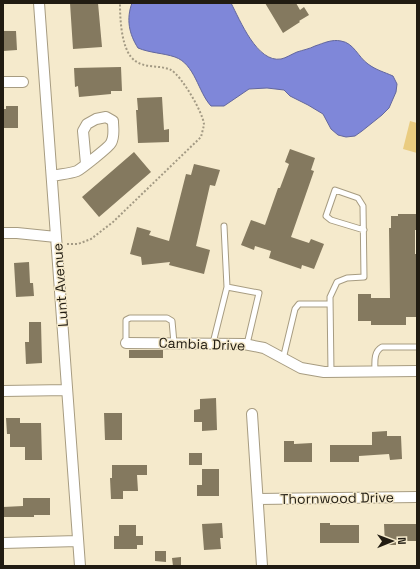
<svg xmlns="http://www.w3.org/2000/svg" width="420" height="569" font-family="'Space Grotesk',sans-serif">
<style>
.green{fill:#eacc80}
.water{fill:#7f87d9;stroke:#63679d}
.building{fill:#84795f}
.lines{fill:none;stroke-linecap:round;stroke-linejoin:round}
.lane-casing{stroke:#a79c81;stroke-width:7}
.street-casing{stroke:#a79c81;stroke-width:12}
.path{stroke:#a39a84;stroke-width:2;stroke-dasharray:2 2;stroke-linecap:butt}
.lane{stroke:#fff;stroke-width:5}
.street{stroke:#fff;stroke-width:10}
.labels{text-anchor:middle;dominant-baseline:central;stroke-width:3;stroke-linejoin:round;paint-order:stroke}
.street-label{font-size:14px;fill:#211c12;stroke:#f5eacc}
</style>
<rect width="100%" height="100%" fill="#f5eacc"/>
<path class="green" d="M410 121 417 123V153L403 149Z"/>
<path class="water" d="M132 3H231C240 20 257 63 281 59 286 58 292 54 297 52 303 50 309 49 315 46 324 43 332 39 341 41 354 43 358 57 368 64 376 70 384 72 393 76L397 84 396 92 389 108 382 115 362 131 355 136 346 137 338 135 331 129 323 114 308 105 290 96 284 90 267 88 249 89 224 106H211C198 92 195 64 175 57 163 53 150 53 138 48 129 34 126 19 132 3Z"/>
<path class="building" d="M70 3H98L102 47 73 49Z
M265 3H296L300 10 304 7 309 15 299 21 300 22 283 33Z
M3 31H16L17 50 3 51Z
M121 67 122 91H111V94L79 97 78 86 75 87 74 68Z
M162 97 164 130 169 129V142L138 143 136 110H138L137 98Z
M6 106H18V128H3V109H6Z
M290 149 315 158 311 170 314 171 291 237 309 243 311 239 324 244 314 269 302 265 301 269 269 258 271 251 255 246 254 250 241 245 251 220 265 225 278 188H280L289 164 285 162Z
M134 152 151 172 99 217 82 197Z
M194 164 220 170 215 186 210 185 196 246 210 250 204 274 169 265 170 262 142 265 141 257 130 254 137 227 151 231 149 235 169 241 186 174 191 175Z
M398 214H417V230H415V254H417V317H406V325H371V321H358V294H371V298H390L389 228H391V216H398Z
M29 262 30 283H33L34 296 16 297 14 263Z
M29 322H41L42 363 26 364 25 342H29Z
M129 350H163V358H129Z
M216 398 217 430 202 431V422H194V410L200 409V399Z
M104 413H122V440H105Z
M6 418H20V423H41L42 460H25V447H10V434H7Z
M387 431V436H401L402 459 390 460 389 454 359 456V462H330V445H372V432Z
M284 441H294V444L312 443V462H284Z
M189 453H202V465H189Z
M112 465H147V475H137L138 491H123V499H111L110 478H112Z
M202 469H219V496H197V485H202Z
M23 498H50V515H34V517H3V507L23 506Z
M222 523 223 538H220L221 549 204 550 202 524Z
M320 523H330V525H359V543H320Z
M384 524H417V541H396V545H385Z
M119 525H136V536H143V545H137V549H114V536H119Z
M155 551H166V562L155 561Z
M181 557V565L173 566 172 558Z"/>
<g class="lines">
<defs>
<path id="lane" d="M224 226 227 287
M126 343V320L130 318H167L172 321 174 343
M213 343 227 287 259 293 247 344
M283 359 295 309 299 304H330
M331 372 330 297 337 282 347 278 364 277 363 206 358 198 335 190 326 216 331 220 364 230
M375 372C375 363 373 352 382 347H417"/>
<path id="street" d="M39 3 80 566
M3 82H23
M52 176C60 174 69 174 77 171 81 169 109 147 111 143 115 136 113 129 113 121L106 117 96 119 87 124 83 131 86 164
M3 233H17L56 237
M126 343 244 344 264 348 301 368 324 372 417 371
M3 391 67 390
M252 414 262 566
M258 499 417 497
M3 543 78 541"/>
</defs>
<use href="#lane" class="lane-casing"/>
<use href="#street" class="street-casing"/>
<path class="path" d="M67 244H78L91 239 113 222 201 137C202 133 203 129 204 125 204 114 181 75 171 70 159 64 142 70 131 57 121 44 120 18 120 3"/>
<use href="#lane" class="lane"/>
<use href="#street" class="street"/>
</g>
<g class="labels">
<g class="street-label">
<text transform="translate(60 285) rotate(-94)">Lunt Avenue</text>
<text transform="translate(202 344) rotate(2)">Cambia Drive</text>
<text transform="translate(337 498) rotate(-1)">Thornwood Drive</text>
</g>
</g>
<rect width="420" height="569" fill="none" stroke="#211c12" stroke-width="8"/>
<g transform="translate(392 541) rotate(89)" stroke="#f5eacc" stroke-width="3" paint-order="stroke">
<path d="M0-3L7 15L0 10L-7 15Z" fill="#211c12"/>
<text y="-6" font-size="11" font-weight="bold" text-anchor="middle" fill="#211c12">N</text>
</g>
</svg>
